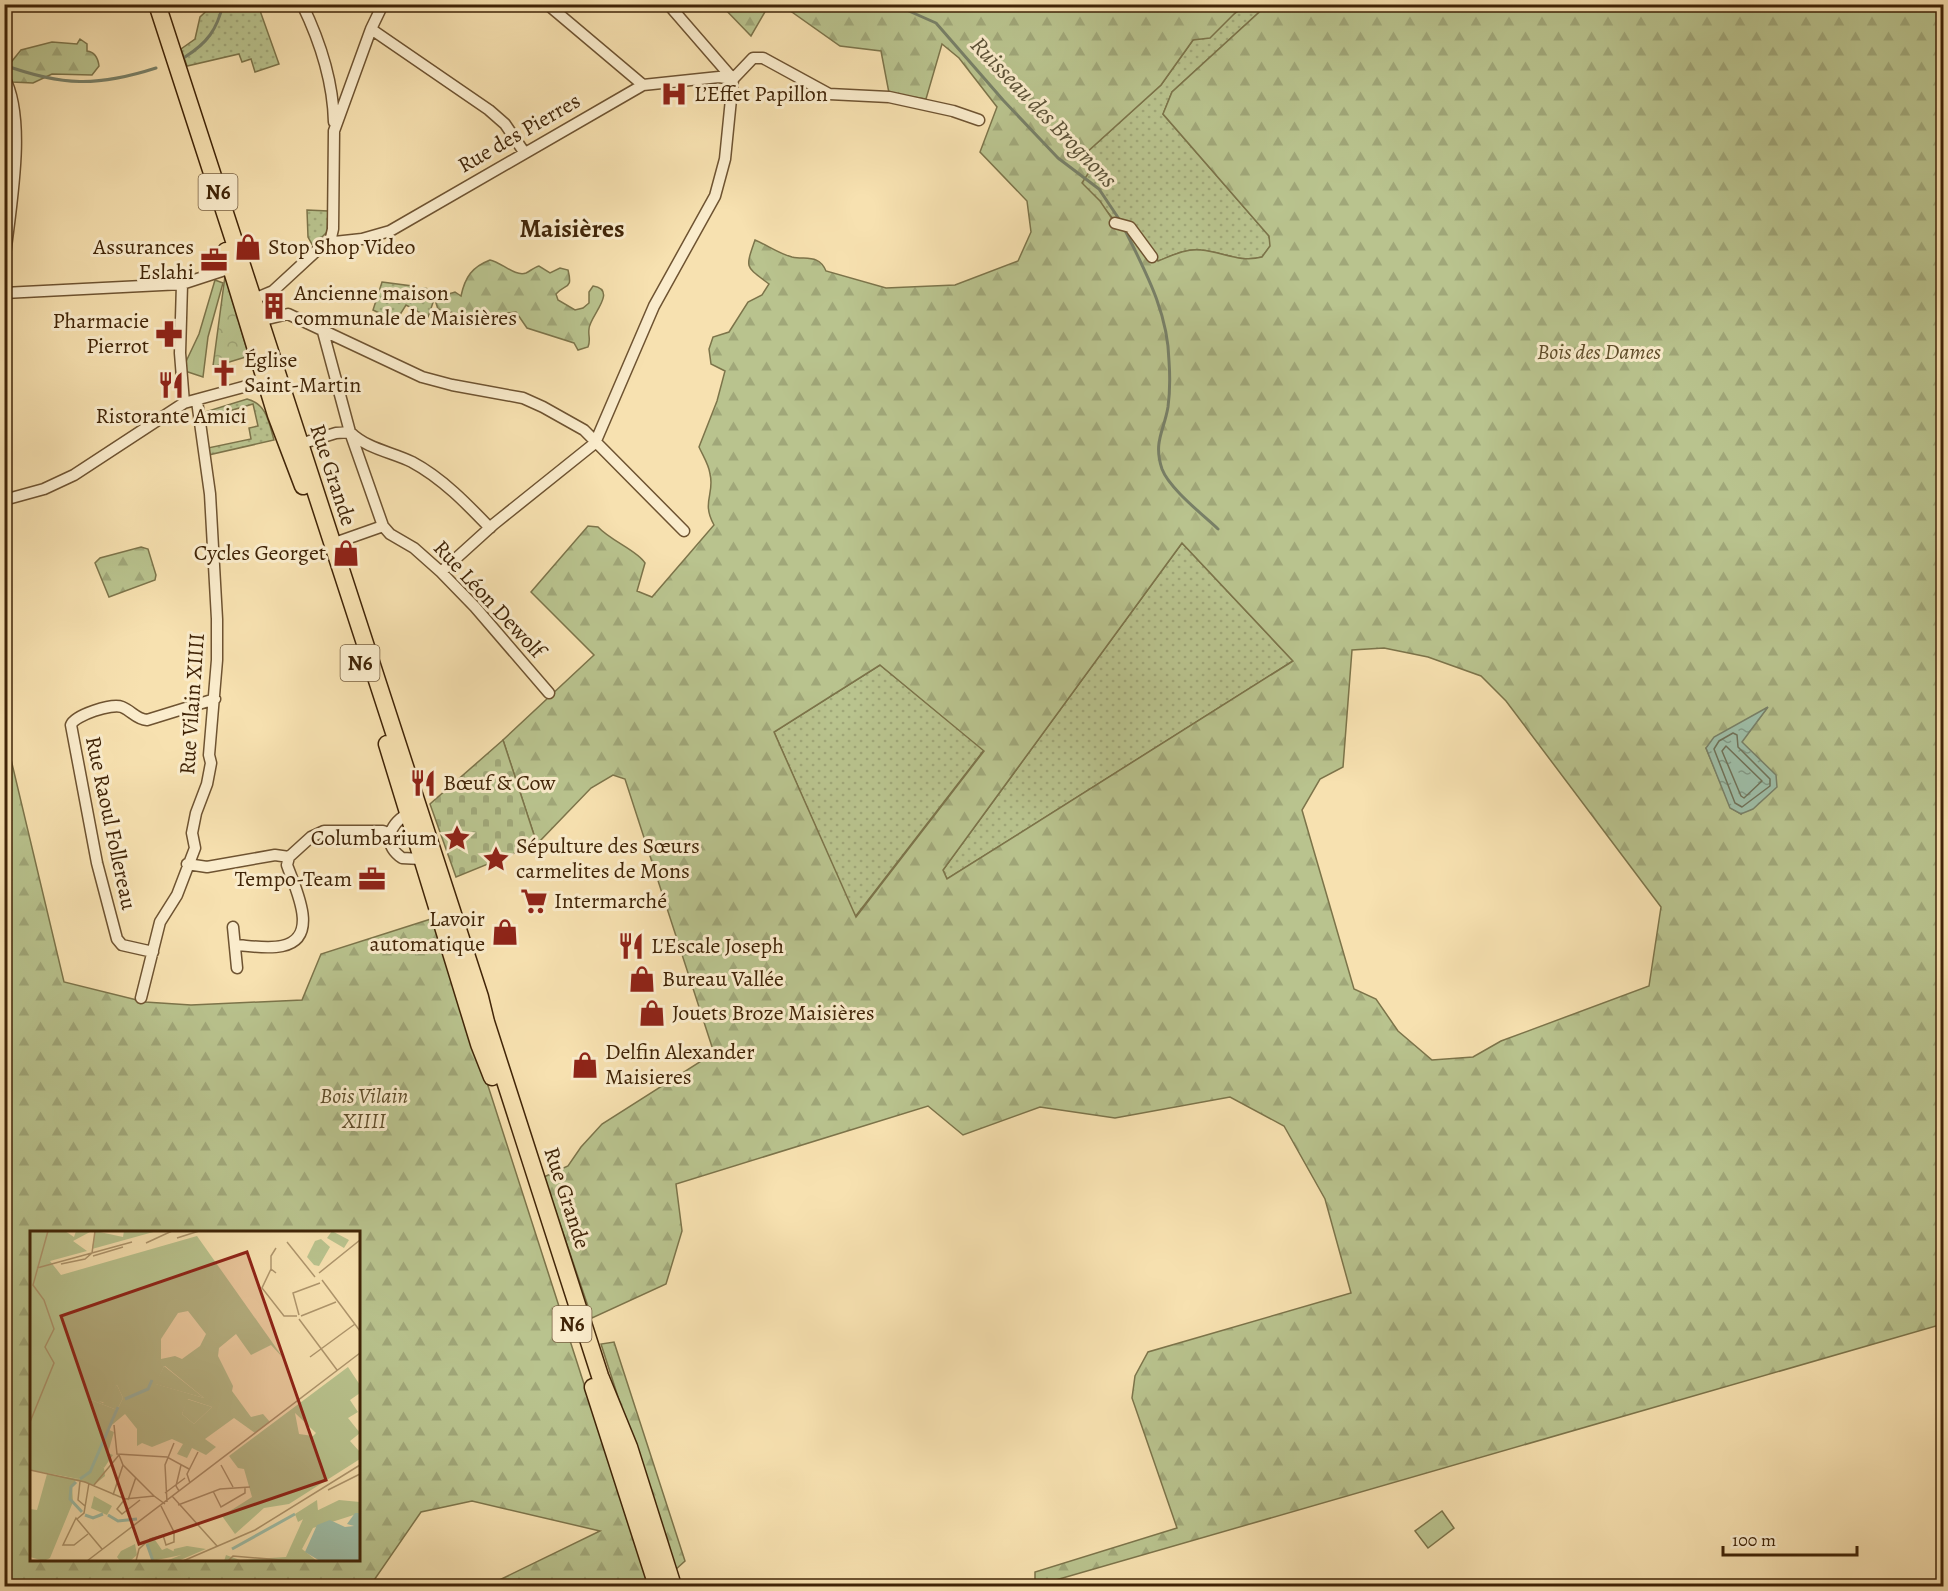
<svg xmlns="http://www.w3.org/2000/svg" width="1948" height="1591" font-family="Alegreya,serif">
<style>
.grass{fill:url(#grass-dots);stroke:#7c744a;stroke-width:1.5}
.forest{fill:url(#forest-firs);stroke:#7c744a;stroke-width:1.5;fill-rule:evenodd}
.cemetery{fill:url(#cemetery-stones);stroke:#7c744a;stroke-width:1.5}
.park{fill:url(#park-crowns);stroke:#7c744a;stroke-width:1.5}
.pitch{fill:#b9c38e;stroke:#7c744a;stroke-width:1.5}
.water{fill:url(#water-ripples);stroke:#788068;stroke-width:1.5}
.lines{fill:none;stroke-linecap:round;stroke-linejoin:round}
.shore{stroke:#6f7158;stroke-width:1.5}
.stream{stroke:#788068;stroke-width:3}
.street-casing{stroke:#6e5331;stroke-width:13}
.primary-casing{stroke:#402407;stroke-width:19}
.street{stroke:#faeccc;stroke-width:10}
.primary{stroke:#f7e1b0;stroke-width:16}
.labels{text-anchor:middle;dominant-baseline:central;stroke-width:6;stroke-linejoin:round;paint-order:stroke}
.shield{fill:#faeccc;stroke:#786042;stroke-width:1.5}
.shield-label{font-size:21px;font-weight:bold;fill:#402407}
.poi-label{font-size:22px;fill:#402407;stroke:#faeccc;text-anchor:start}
.street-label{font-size:22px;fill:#402407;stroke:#faeccc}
.park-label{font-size:22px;font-style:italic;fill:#5e4c29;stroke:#faeccc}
.water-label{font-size:24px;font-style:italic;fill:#5c5237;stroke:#faeccc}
.quarter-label{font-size:26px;font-weight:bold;fill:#402407;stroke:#faeccc}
.inset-river{fill:none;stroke:#9ebea8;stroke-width:3}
.inset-road{fill:none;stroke:#ae956c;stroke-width:1.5}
.view{fill:#8f2418;fill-opacity:0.15;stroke:#8f2418;stroke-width:3}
.inset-edge{fill:none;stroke:#402407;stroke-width:3}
</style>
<defs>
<pattern id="grass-dots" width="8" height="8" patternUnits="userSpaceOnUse" patternTransform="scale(1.5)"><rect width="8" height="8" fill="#b9c38e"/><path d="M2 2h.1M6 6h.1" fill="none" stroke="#a0a779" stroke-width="1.8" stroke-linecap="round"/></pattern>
<pattern id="forest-firs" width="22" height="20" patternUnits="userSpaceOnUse" patternTransform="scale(1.5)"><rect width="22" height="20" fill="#b9c38e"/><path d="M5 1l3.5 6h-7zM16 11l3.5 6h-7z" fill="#a0a779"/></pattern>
<pattern id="cemetery-stones" width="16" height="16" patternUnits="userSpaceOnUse" patternTransform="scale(1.5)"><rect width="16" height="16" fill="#b9c38e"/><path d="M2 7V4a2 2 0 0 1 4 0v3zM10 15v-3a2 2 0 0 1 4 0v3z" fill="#a0a779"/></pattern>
<pattern id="park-crowns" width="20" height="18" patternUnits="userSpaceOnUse" patternTransform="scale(1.5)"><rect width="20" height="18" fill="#b9c38e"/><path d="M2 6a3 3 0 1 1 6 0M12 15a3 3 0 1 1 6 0" fill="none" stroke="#a0a779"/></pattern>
<pattern id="water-ripples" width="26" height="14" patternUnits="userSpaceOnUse" patternTransform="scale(1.5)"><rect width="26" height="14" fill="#9ebea8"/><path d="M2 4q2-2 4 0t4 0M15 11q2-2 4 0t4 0" fill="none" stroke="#829a87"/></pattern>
</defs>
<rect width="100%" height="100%" fill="#f7e1b0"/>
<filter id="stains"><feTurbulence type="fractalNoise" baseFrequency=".00333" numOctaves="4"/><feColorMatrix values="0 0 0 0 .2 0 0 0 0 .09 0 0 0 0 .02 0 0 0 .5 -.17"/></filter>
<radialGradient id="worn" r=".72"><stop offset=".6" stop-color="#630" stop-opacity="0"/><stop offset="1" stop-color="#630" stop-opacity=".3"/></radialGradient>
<path class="grass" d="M213 5H258L279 64 255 72 251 59 242 62 239 54 187 66 181 49 195 39 200 17Z
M1243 5H1267L1172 92 1163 114 1269 236 1271 245 1262 257C1240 263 1223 252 1201 250 1186 248 1171 256 1159 261 1127 241 1107 208 1081 183L1095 163 1086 153 1161 85 1193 40 1240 10Z
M307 210 328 211 327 232 313 246 308 237Z
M382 282 412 286 411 290 423 292 424 288 437 291 428 317 406 305 396 321 373 310Z
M247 399C267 404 269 423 274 440L204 456 203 449 251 439 249 428 258 426 253 404 205 418V412Z
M1182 543 1293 661 947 879 943 870Z
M880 665 984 750 855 917 774 732Z"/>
<path class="forest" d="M1836 4 1841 9 1850 4 1943 5V1324L1035 1586V1572L1177 1528 1132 1398 1135 1376 1148 1352 1351 1293 1325 1199 1284 1126 1230 1097 1115 1118 1040 1107 963 1135 928 1106 676 1184 682 1231 666 1284 592 1318 544 1177 568 1166 581 1147 602 1124 714 1053 625 779 613 775 591 788 537 844 503 740 594 655 531 592 588 526 598 527C611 541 638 551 645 563L637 591 652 597 714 525C701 502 715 494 710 474 709 465 703 456 699 447L717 401 725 371 711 364 709 349 713 337 729 332 748 302 762 295 769 284C745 266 745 269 755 240 767 245 780 254 792 257 806 260 819 254 826 271L886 288 955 285 1018 261 1031 232 1027 201 980 152 997 107 959 58 942 44 926 99 889 93 881 51 840 46 782 5H1243L1210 38 1193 40 1161 85 1086 153 1095 163 1082 183 1100 201 1115 223 1126 225 1158 261C1171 256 1186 248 1201 250 1223 252 1240 263 1262 257L1270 246 1269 236 1163 114 1172 92 1267 5ZM1182 543 1293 661 947 879 943 870ZM1384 648 1428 657 1481 676 1506 701 1661 907 1649 986 1501 1041 1473 1057 1432 1060 1398 1031 1376 999 1354 989 1302 810 1320 779 1343 767 1352 650ZM880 665 984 751 856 917 774 732ZM1767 708 1741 742 1749 750 1741 814 1731 808 1706 748Z
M721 5H769L751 36Z
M80 39 87 44V51C95 52 98 58 99 66L92 75 52 74 33 83 12 82 8 66 21 50 52 42 77 44Z
M490 260C501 262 515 277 526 273 530 271 535 267 539 266L550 273 560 268 568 270C573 290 566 283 556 294L558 300 575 310 583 308 589 303V292L593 286C619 290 589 317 589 329 588 336 591 340 588 347L578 350 574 343 527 328 516 312 507 313 492 327 481 320 438 309 436 303 438 297 455 292 461 296C465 277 472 267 490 260Z
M141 547 148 549 156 575 155 580 109 597 95 563 100 558Z
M4 730 64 982 145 1002 191 1005 302 1000 321 954 434 918 649 1586H487L600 1531 472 1501 421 1512 370 1586H5ZM32 1232H358V1560H32Z
M614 1342 685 1561 674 1571 601 1344Z"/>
<path class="cemetery" d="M503 740 537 844 456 877 430 804Z"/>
<path class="park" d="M225 276 249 356 213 367V366Z"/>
<path class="pitch" d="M215 280 223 283 208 337 203 377 182 370 199 334Z
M1442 1511 1454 1528 1428 1548 1415 1531Z"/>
<path class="water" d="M1768 707 1742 742 1776 775 1777 787 1753 809 1741 814 1730 808 1706 748 1714 737Z"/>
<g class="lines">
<path class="shore" d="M1733 733 1737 735 1738 747 1770 779V786L1742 807 1735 803 1714 749 1719 741Z
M1726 746 1762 781 1744 798 1741 796 1722 751Z"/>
<path class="stream" d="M893 4 936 23 1003 100 1058 158 1099 189 1121 222
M185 57C207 43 217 30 223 4
M4 65C62 86 97 87 156 68
M1124 228C1145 271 1168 312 1169 361 1170 375 1170 392 1168 407 1164 431 1153 442 1162 469 1169 488 1202 514 1218 529"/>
<defs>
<path id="street" d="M302 4C320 41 333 81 334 122
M547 4 643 85
M668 4 733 79
M371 29 489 110 505 124 524 152
M4 77C28 121 9 213 4 265
M1115 223 1130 227 1152 257
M330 242 333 229 334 131 371 29 383 4
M182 284 180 353 184 403
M4 293 182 284 231 268
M249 301 273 291 325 243 362 239 390 231 643 85 719 77 733 79
M255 322 288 314 422 377 452 385 523 398 543 407 584 430 684 531
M322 328 350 432 383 526
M300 444 336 433 350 432C367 449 392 452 412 462 442 478 467 504 490 528
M4 500 44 489 74 475 184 403 269 380
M332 544 383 526 390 534 414 548 441 572 475 607 549 693
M441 572 494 524 595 443 654 306 715 196 725 159 733 79 753 58H763L829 94 889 97 953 111 979 120
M414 818 407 814C389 825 382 844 402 858L421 859
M187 864 207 867 275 855 289 857 311 837 324 831H383L389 834
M233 927 237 968
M236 945C250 946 268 949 282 946 321 938 295 888 287 865L289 857
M153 952 122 945 117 939 97 863 71 725C75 715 112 703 122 707 132 711 136 719 147 720L215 699
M141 998 160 922 177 895 195 848 192 833 196 813 207 784 211 763 209 755 217 660V619L210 494 197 401"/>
<path id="primary" d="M157 4 480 997 486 1022 600 1376 629 1447 673 1586
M226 251 276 415 303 486
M387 744 479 1044 492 1077
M593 1387 657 1586"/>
</defs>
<use href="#street" class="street-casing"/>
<use href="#primary" class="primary-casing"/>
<use href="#street" class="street"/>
<use href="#primary" class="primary"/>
</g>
<defs>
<symbol id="hospital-bare" viewBox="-9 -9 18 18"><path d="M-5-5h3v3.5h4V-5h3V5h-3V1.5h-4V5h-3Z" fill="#8f2418" stroke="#faeccc" stroke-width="2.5" paint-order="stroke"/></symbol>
<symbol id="shop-bare" viewBox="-9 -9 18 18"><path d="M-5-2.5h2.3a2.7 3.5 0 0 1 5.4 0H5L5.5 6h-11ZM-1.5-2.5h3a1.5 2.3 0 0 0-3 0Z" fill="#8f2418" stroke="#faeccc" stroke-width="2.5" paint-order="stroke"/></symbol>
<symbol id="office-bare" viewBox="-9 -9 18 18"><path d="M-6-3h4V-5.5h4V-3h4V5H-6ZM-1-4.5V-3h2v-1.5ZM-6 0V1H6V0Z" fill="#8f2418" stroke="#faeccc" stroke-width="2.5" paint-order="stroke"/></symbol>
<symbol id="building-bare" viewBox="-9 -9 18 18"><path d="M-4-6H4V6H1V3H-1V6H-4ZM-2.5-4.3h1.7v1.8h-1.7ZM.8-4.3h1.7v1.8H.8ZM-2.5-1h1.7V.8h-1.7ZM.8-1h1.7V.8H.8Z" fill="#8f2418" stroke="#faeccc" stroke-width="2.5" paint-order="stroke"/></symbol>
<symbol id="pharmacy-bare" viewBox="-9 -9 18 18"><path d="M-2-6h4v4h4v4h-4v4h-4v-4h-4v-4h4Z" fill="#8f2418" stroke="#faeccc" stroke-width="2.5" paint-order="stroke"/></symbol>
<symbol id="church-bare" viewBox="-9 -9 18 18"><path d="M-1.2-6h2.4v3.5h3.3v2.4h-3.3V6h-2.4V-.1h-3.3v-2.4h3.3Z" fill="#8f2418" stroke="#faeccc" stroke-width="2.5" paint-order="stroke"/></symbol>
<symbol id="restaurant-bare" viewBox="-9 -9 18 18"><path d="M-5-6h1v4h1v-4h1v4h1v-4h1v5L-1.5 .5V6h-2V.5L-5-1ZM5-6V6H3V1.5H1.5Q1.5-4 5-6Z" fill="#8f2418" stroke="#faeccc" stroke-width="2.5" paint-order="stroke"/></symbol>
<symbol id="sight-bare" viewBox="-9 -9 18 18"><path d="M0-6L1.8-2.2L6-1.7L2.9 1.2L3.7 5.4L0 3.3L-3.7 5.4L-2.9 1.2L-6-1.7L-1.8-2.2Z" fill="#8f2418" stroke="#faeccc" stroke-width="2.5" paint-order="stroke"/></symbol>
<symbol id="supermarket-bare" viewBox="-9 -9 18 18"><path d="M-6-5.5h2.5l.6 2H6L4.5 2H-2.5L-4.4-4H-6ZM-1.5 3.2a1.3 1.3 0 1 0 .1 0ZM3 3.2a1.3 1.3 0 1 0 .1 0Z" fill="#8f2418" stroke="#faeccc" stroke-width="2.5" paint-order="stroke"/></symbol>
</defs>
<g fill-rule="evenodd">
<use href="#hospital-bare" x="655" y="75" width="38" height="38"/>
<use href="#shop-bare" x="229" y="228" width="38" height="38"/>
<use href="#office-bare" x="195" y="241" width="38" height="38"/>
<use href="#building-bare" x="255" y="287" width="38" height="38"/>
<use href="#pharmacy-bare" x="150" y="315" width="38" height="38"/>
<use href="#church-bare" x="205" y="354" width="38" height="38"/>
<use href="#restaurant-bare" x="152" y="366" width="38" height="38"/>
<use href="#shop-bare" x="327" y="534" width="38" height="38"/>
<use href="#restaurant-bare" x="404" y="764" width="38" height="38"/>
<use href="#sight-bare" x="438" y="819" width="38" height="38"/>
<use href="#sight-bare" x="477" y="840" width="38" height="38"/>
<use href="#office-bare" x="353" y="860" width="38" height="38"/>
<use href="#supermarket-bare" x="515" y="882" width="38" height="38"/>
<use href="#shop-bare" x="486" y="913" width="38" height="38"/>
<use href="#restaurant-bare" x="612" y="927" width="38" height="38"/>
<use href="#shop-bare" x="623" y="960" width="38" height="38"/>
<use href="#shop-bare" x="633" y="994" width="38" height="38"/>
<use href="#shop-bare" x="566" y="1046" width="38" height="38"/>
</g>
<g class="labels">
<g class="shield">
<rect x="198.5" y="174" width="39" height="36" rx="4.5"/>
<rect x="340.5" y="645" width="39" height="36" rx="4.5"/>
<rect x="552.5" y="1306" width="39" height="36" rx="4.5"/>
</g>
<g class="shield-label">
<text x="218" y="192">N6</text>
<text x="360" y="663">N6</text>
<text x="572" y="1324">N6</text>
</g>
<g class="poi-label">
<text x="694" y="94">L’Effet Papillon</text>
<text x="194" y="247" text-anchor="end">Assurances<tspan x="194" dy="25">Eslahi</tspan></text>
<text x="268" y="247">Stop Shop Video</text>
<text x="294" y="293">Ancienne maison<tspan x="294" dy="25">communale de Maisières</tspan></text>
<text x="149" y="321" text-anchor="end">Pharmacie<tspan x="149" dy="25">Pierrot</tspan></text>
<text x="244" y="360">Église<tspan x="244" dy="25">Saint-Martin</tspan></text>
<text x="171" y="416" text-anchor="middle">Ristorante Amici</text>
<text x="326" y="553" text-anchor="end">Cycles Georget</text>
<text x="443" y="783">Bœuf &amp; Cow</text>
<text x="437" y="838" text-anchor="end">Columbarium</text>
<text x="516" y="846">Sépulture des Sœurs<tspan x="516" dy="25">carmelites de Mons</tspan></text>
<text x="352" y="879" text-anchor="end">Tempo-Team</text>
<text x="554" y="901">Intermarché</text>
<text x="485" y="919" text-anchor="end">Lavoir<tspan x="485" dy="25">automatique</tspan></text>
<text x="651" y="946">L'Escale Joseph</text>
<text x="662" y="979">Bureau Vallée</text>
<text x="672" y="1013">Jouets Broze Maisières</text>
<text x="605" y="1052">Delfin Alexander<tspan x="605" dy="25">Maisieres</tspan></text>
</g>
<g class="street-label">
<text transform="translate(519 133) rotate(-30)">Rue des Pierres</text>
<text transform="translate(333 475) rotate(72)">Rue Grande</text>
<text transform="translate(489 599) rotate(47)">Rue Léon Dewolf</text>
<text transform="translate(192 704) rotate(-86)">Rue Vilain XIIII</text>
<text transform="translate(111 823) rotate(78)">Rue Raoul Follereau</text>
<text transform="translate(567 1198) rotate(72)">Rue Grande</text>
</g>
<g class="park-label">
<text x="1599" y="352">Bois des Dames</text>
<text x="364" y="1096">Bois Vilain<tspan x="364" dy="25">XIIII</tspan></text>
</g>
<g class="water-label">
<text transform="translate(1044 112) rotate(46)">Ruisseau des Brognons</text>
</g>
<g class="quarter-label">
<text x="572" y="228">Maisières</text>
</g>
</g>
<g transform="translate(30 1231)">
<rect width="330" height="330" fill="#f7e1b0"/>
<path d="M134 135 174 167 125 153ZM87 154 93 167 87 179 56 167 58 164 73 172ZM157 168 182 176 164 193 152 183ZM64 230 74 237 75 245 64 254 46 249 42 255 43 271 20 327 14 330 0 326V278L7 279 17 243 49 248 60 241ZM309 269 330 271V282L283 297 272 318 287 330H194L196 324 210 329 256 326 274 286ZM123 306 132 319 137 317 151 324 122 330 116 312ZM105 313 107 324 100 330H90L87 326 91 320Z" fill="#b9c38e"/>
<path d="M0 0H35L44 6 46 0 60 1 43 10 57 20 20 30 31 44 167 5 254 128 241 114 221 124 206 103 189 117 188 125 203 155 202 160 221 186 233 183 240 191 225 202 204 187 175 208 186 216 176 224 162 217 157 227 147 223 153 213 142 208 122 216 112 212 107 215V198L95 183 77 198 84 201 78 222 83 224 74 237 64 231 60 241 49 248 0 239ZM158 80 176 103 170 115 152 128 145 125 131 128V108L148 82ZM134 135H135L174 167 126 153ZM87 154 93 167 87 179 56 167 76 172ZM158 168 182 176 164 193 152 183ZM65 0 93 6 94 0H127L62 18ZM318 136 330 154V162L320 169 328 181 318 187 330 202 320 210 330 221V228L259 273 234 277 205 303 192 285 222 266 214 238 208 237 199 225ZM265 182 286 202 283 205 269 203ZM287 269 288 280 268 291 265 283ZM157 315 176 318 148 330H136L151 324 143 323 144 318Z" fill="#b9c38e" fill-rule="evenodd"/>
<path d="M302 0 319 9 314 17 297 7ZM291 8 300 16 289 35 284 34 277 26 285 10ZM64 265 82 275 77 284 61 277Z" fill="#b9c38e"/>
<path d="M325 282H330V330H290L275 321 287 294 300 289 315 296 324 295 317 293Z" fill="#9ebea8"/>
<path class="inset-river" d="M95 168 118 158 122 149M50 248 60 241 88 176M46 251 41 256 40 268 52 281M55 284 63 287 73 283M78 284 88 290 107 288M117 313 123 330M202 318 265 283"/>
<path class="inset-road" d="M147 7 169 0M257 11 285 46M116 12 142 0M62 22 65 0M63 25 93 16M31 33 55 28 62 22M7 37 102 11M241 38 232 57 254 85H267M246 42 241 38V25L246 17M289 42 330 9M292 49 330 100M269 84 263 62 290 52M271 85 306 71M269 88 307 139M280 126 325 93M0 191 24 132 15 116 24 98 14 69 3 54 18 0M84 194 87 223 137 226 159 238M89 224 93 234 124 265M191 234 203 256M0 239 55 251 95 268 124 265 135 273M50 250 48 269 55 275M160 252 157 243 168 221M64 254 89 224M298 259 330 243M149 260 146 255 151 234M183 260 191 276 215 262V257M135 262 155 247M83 264 93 234M142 265 187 315M95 268 87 278 92 283 110 269M98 269 106 246M137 271 135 234 144 212M148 274 190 258 220 256M131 275 144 301V311L136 314 133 304M47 288 54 282 59 252M58 303 44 314H33L46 287 72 318M57 330 330 122M106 330 109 318 120 308 144 301M153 330 225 299 330 234M198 330 203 325 264 330"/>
<path class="view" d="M217 21 296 249 109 313 31 85Z"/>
<rect width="330" height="330" class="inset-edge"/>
</g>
<rect width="1948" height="1591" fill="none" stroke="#f7e1b0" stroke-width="24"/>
<rect x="6" y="6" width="1936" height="1579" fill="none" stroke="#402407" stroke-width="3"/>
<rect x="12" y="12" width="1924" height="1567" fill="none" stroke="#402407" stroke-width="1.5"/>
<path d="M1723 1546v9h134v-9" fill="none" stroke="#402407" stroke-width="3"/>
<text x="1732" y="1546" font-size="18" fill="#402407" stroke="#faeccc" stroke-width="4.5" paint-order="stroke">100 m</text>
<rect width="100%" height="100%" filter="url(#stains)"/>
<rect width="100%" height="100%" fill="url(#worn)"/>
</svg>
